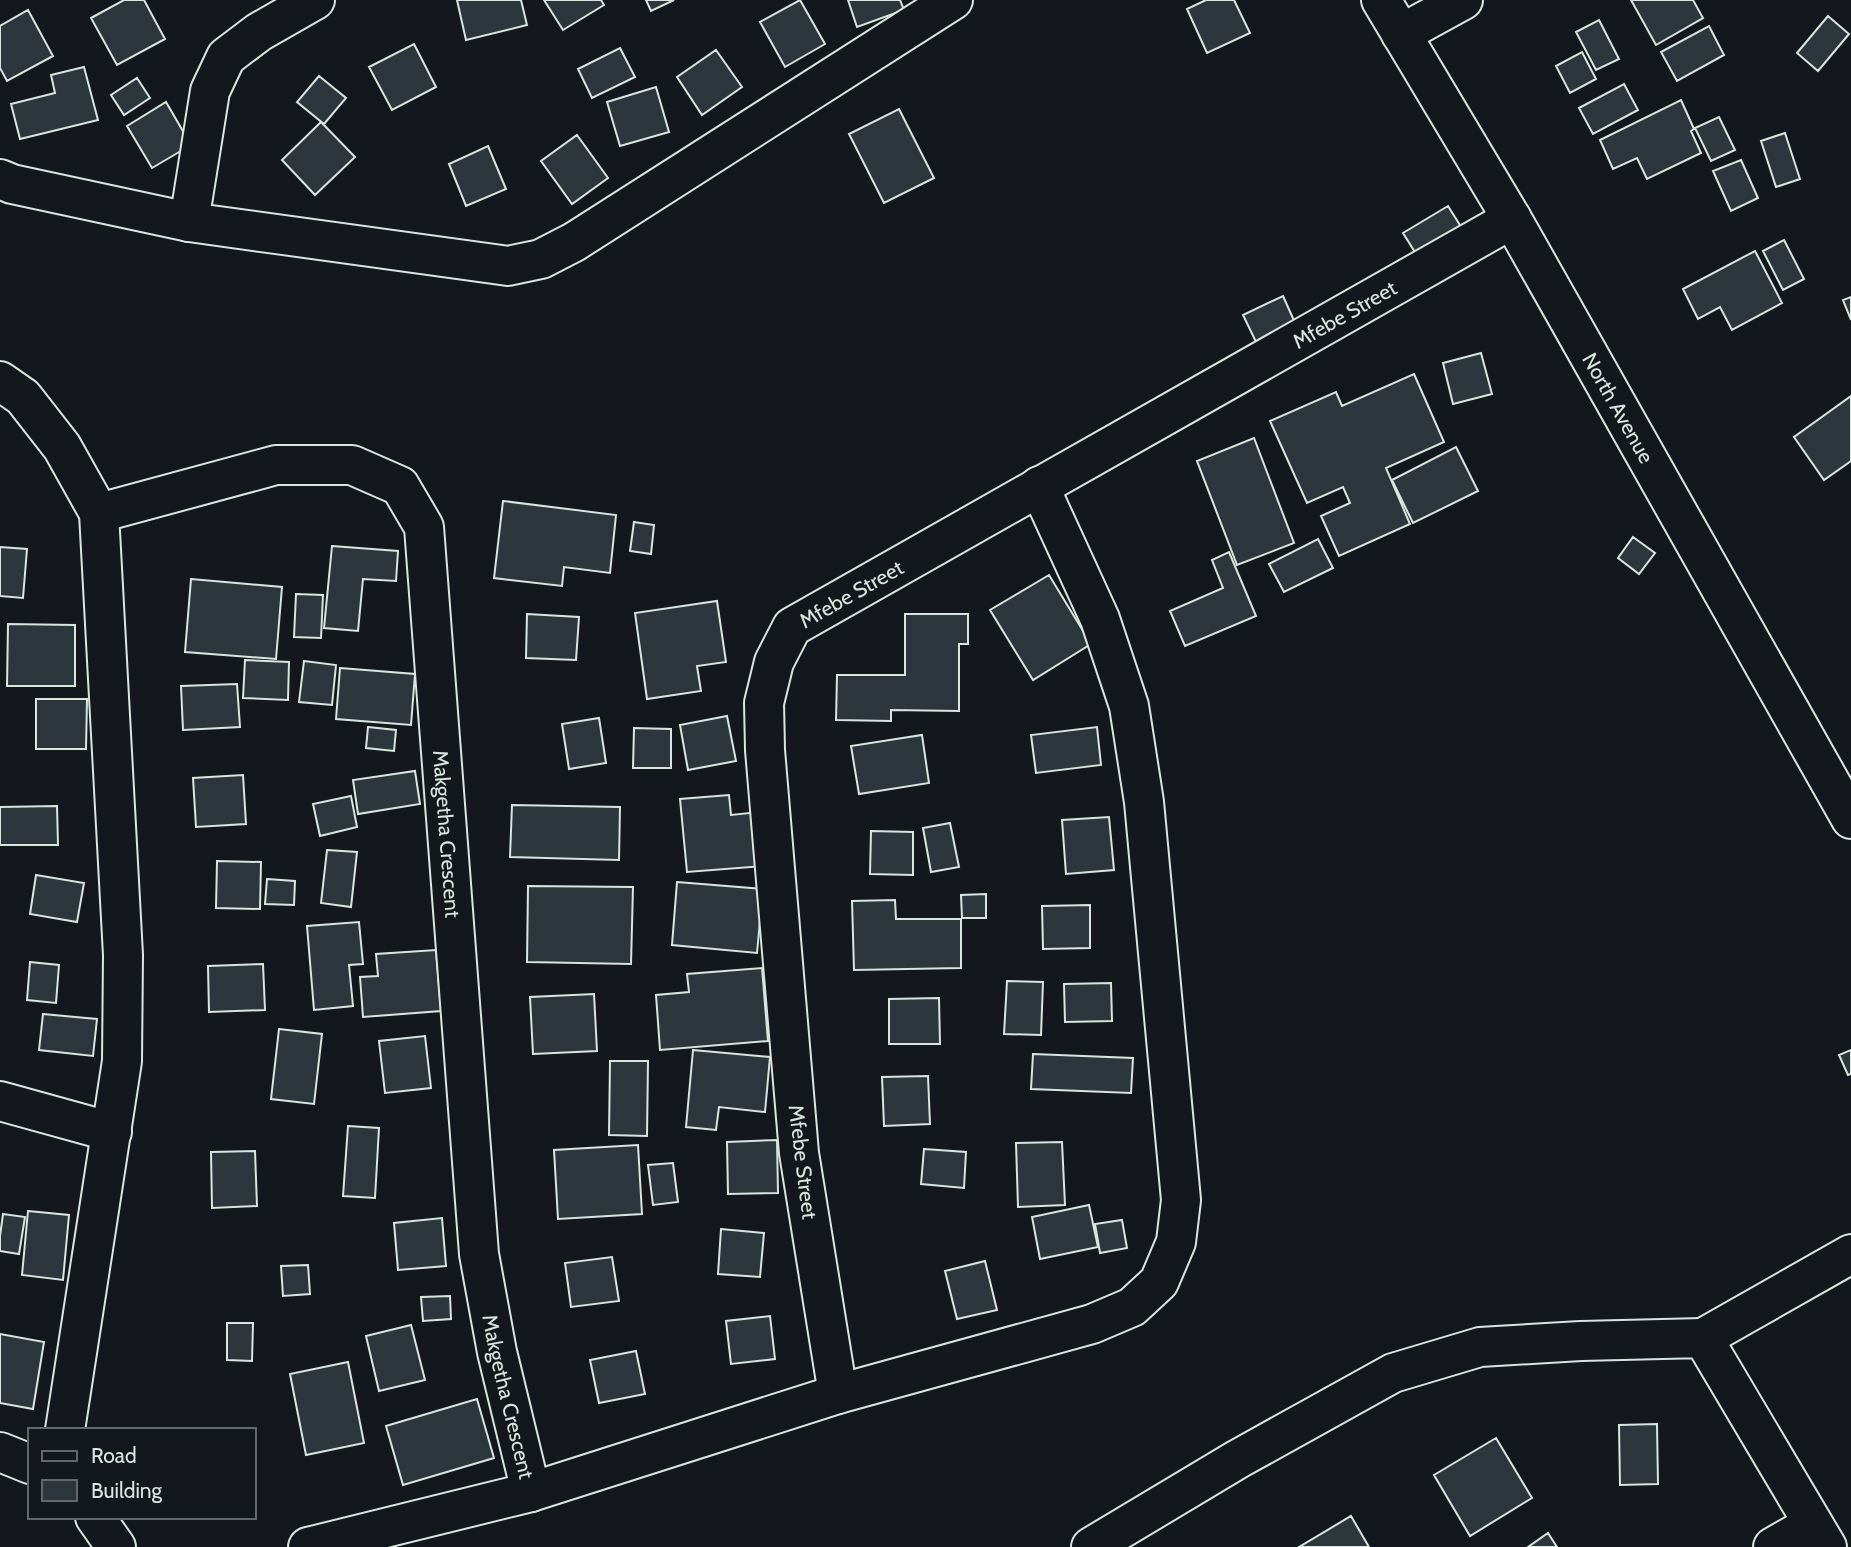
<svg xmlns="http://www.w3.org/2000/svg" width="1851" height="1547" font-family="Cabin,sans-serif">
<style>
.building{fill:#2c363c;stroke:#d8e6dc;stroke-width:2}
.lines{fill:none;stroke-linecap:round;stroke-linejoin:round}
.minor-casing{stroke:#d8e6dc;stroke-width:42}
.tertiary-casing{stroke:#d8e6dc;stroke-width:42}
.minor{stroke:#14181c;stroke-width:38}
.tertiary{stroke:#14181c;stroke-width:38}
.labels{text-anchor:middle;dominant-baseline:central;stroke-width:5;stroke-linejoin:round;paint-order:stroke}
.street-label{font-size:21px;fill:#d8e6dc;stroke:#14181c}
</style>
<rect width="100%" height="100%" fill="#14181c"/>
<path class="building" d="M124 0H144L165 39 117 65 91 18Z
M457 0H521L527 25 466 40Z
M544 0H601L604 5 563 30Z
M646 0H674L651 11Z
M800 0 825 44 785 67 760 22Z
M848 0H900L904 10 857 27Z
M1206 0H1234L1250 33 1207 53 1187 9Z
M1631 0H1693L1703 18 1656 45Z
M28 10 53 56 7 81 0 68V26Z
M1828 16 1849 34 1818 71 1797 53Z
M1599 20 1619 59 1596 70 1576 32Z
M1709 26 1724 55 1677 81 1661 52Z
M414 44 436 87 392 110 369 67Z
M620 48 635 77 592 98 578 69Z
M716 50 742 87 702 115 677 77Z
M1582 52 1596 79 1570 93 1556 66Z
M84 67 98 120 20 139 11 104 55 93 51 75Z
M319 76 346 98 324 124 297 102Z
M137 78 150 98 124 115 111 95Z
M1624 84 1638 110 1593 134 1579 108Z
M656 87 669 132 620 146 607 102Z
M1681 100 1694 129 1691 131 1701 153 1647 179 1637 158 1613 169 1600 140Z
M166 102 191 145 152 168 127 126Z
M899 109 934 178 884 203 849 134Z
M1719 117 1735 150 1711 161 1695 128Z
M321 122 355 157 315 195 282 160Z
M1785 133 1800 179 1776 187 1761 141Z
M577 135 608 178 572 204 541 161Z
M488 146 506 189 466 206 449 164Z
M1741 160 1758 198 1731 211 1713 171Z
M1448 206 1463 230 1418 257 1403 233Z
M1784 240 1804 279 1783 290 1763 251Z
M1755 251 1782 303 1732 330 1720 307 1698 319 1683 289Z
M1283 296 1296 325 1257 344 1243 315Z
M1851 297V320L1843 300Z
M1481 353 1492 394 1453 404 1443 363Z
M1414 374 1444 442 1386 468 1410 524 1339 556 1321 516 1350 503 1343 487 1307 503 1270 421 1336 392 1342 406Z
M1851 396V461L1824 480 1794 437Z
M1254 438 1294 543 1237 565 1197 461Z
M1456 447 1478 491 1413 523 1392 480Z
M503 501 616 515 610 573 564 567 562 586 494 578Z
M634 522 654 525 651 554 630 551Z
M1633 537 1655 553 1639 574 1618 558Z
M1318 539 1333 568 1284 592 1269 564Z
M332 546 398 551 396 581 363 579 358 631 324 628Z
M0 547 27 549 23 598 0 596Z
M1229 552 1256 616 1185 646 1170 611 1223 588 1212 560Z
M1049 575 1091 644 1033 680 990 610Z
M191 579 282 587 276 659 185 652Z
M296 594 323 595 321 638 294 637Z
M717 601 726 662 697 666 701 691 647 699 635 613Z
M527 614 579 617 576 660 526 658Z
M905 614H968V644H959V711L891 710V721L836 720 837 675H905Z
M8 624 75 625V686H7Z
M245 660 289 662 288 700 243 698Z
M304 661 336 665 332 705 299 702Z
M340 668 415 674 411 725 336 719Z
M237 684 240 727 183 730 181 686Z
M36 699H87L86 749H36Z
M727 716 736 761 688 770 680 725Z
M599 718 606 763 569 769 562 724Z
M368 727 396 730 394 751 366 748Z
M1097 727 1101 765 1036 773 1031 735Z
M634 728 671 729V768H633Z
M922 735 929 783 859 794 851 746Z
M415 771 420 804 358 814 353 780Z
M243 775 246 824 196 827 193 778Z
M729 795 731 815 759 812 764 866 687 872 680 799Z
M351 796 357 827 320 836 313 804Z
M512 805 620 807 619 860 510 857Z
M57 806 58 845H0V807Z
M1109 817 1114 870 1066 874 1062 820Z
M950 823 959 867 931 872 923 828Z
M871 831 913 832V875L870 874Z
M327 850 357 852 351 907 321 903Z
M217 861 261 862 260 909 216 908Z
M36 875 84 883 77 922 30 914Z
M267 879 295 881 294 905 265 904Z
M677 882 763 889 757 953 672 945Z
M528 886 633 887 631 964 527 962Z
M986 894V918H962L961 895Z
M895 900 896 919H961V968L854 970 852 901Z
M1090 905V948L1043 949 1042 906Z
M359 922 363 964 349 965 353 1006 314 1010 307 926Z
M436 950 441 1011 363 1017 360 977 378 976 376 954Z
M30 962 59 965 56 1003 27 1000Z
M263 964 265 1010 209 1012 208 966Z
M762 968 768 1041 660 1050 656 995 689 992 687 974Z
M1007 981 1043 982 1041 1035 1004 1034Z
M1111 983 1112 1021 1065 1022 1064 984Z
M594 994 597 1051 533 1054 530 997Z
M939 998 940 1044H889V999Z
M43 1014 97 1019 93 1056 39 1050Z
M279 1029 322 1034 314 1104 271 1099Z
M425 1036 431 1088 385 1093 379 1041Z
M693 1050 770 1057 765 1112 719 1107 716 1130 686 1127Z
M1851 1050V1074L1848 1075 1839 1055Z
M1033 1054 1133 1058 1131 1093 1031 1089Z
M610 1061H648L647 1136 609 1135Z
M928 1076 930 1124 884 1126 882 1077Z
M348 1126 379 1128 375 1198 343 1196Z
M777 1140 778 1193 728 1194 727 1142Z
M1062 1142 1065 1205 1018 1207 1016 1143Z
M638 1145 642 1214 558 1219 554 1150Z
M924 1149 966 1152 964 1188 921 1184Z
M255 1151 257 1206 212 1208 211 1152Z
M673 1163 678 1202 653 1205 648 1165Z
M1089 1205 1098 1247 1040 1259 1032 1217Z
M28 1211 69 1215 63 1280 22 1275Z
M3 1214 25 1217 19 1254 0 1251V1236Z
M442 1218 446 1266 398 1270 394 1223Z
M1122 1220 1127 1248 1100 1253 1095 1224Z
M721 1229 764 1233 760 1277 718 1274Z
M612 1257 619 1301 571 1307 565 1263Z
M985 1261 997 1310 957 1319 945 1271Z
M308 1265 310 1294 283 1296 281 1266Z
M450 1296 451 1319 423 1321 421 1297Z
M770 1316 775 1359 731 1364 726 1321Z
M227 1323H253L252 1361 227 1360Z
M411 1325 425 1380 379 1391 366 1336Z
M0 1334 44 1342 33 1409 0 1403Z
M636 1351 645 1394 599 1403 590 1360Z
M348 1362 364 1443 306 1455 290 1374Z
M477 1399 494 1458 403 1485 386 1426Z
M1657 1424 1658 1484 1620 1485 1619 1425Z
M1496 1438 1532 1498 1470 1536 1434 1475Z
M1351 1516 1369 1547H1299Z
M1548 1533 1557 1547H1528Z"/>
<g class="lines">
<defs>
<g id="minor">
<path d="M1401 34 1463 0"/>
<path d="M0 179 12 184 189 222 508 266 541 259 574 242 953 0"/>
<path d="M189 222 210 91 226 57 259 32 315 0"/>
<path d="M0 381 23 397 62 447 99 513 123 955 122 1061 65 1430"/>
<path id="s1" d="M99 513 276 465H352L400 486 424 527 479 1254 497 1352 531 1492"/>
<path d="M0 1101 112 1132"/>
<path d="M1703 1338 1851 1254"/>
<path id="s2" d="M838 1394 799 1153 765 750 764 703 774 662 792 627 1512 219"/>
<path d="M0 1452 30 1464"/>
<path d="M95 1517 116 1547"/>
<path d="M308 1547 531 1492 838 1394 1092 1324 1132 1307 1159 1282 1176 1242 1181 1200 1144 802 1129 706 1100 619 1039 486"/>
<path d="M1091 1547 1238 1459 1393 1373 1480 1347 1581 1341 1703 1338 1827 1547"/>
<path d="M1773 1547 1813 1524"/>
</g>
<g id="tertiary">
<path id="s3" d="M1381 0 1512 219 1851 819"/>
</g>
</defs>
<use href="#minor" class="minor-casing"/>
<use href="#tertiary" class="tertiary-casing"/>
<use href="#minor" class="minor"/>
<use href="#tertiary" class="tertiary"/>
</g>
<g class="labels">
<g class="street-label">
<text stroke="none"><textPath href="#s2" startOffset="1412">Mfebe Street</textPath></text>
<text stroke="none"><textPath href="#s3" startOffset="472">North Avenue</textPath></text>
<text stroke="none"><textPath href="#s2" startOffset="845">Mfebe Street</textPath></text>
<text stroke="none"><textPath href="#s1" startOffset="667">Makgetha Crescent</textPath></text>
<text transform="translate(803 1162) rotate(83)">Mfebe Street</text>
<text stroke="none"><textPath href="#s1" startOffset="1234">Makgetha Crescent</textPath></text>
</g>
</g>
<rect x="28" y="1428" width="228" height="91" fill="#14181c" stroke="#626a69" stroke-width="2"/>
<rect x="42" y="1451" width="35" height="10" fill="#14181c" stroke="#626a69" stroke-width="2"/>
<text x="91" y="1463" font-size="21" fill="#d8e6dc">Road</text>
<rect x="42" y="1480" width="35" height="21" fill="#2c363c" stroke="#626a69" stroke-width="2"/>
<text x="91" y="1498" font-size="21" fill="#d8e6dc">Building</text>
</svg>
